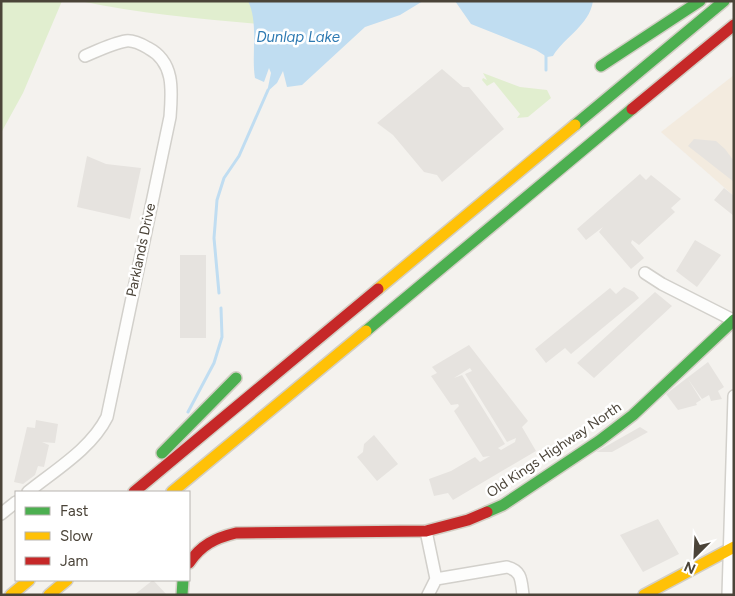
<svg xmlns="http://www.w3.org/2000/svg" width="735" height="596" font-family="Figtree,sans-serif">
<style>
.commercial{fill:#f3ebdf}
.green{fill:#e1eecf}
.parking{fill:#e6e3df;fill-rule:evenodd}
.water{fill:#c0ddf1}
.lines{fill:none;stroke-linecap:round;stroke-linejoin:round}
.stream{stroke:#c0ddf1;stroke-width:3}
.street-casing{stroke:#d2d0cb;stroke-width:14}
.fast-casing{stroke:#d3cfc5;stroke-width:14}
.slow-casing{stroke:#d3cfc5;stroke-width:14}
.jam-casing{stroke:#d3cfc5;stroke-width:14}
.street{stroke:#fdfdfc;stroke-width:11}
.fast{stroke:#4caf50;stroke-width:11}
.slow{stroke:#ffc107;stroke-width:11}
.jam{stroke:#c62828;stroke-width:11}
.labels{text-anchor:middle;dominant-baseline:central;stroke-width:5;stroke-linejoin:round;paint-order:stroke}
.street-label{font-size:14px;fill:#4b4439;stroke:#fff}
.water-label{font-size:15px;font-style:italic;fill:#2e7ab2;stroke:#fff}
</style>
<rect width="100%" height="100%" fill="#f4f2ee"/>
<path class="commercial" d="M734 75V196L661 132Z"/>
<path class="green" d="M1 1H62L23 93 1 133Z
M80 1H323L297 27C224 21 151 16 80 1Z
M483 73 520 87 547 90 551 98 528 117 517 118 520 114 494 82 487 86 482 80 483 78 487 80Z"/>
<path class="parking" d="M442 69 463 87H469L504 129 442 182 437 175 424 172 393 135 377 123Z
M694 139 716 141 725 149 734 161V182L688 146Z
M87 156 106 164 141 168 130 219 77 207Z
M640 174 646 180 651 175 681 199 671 208 675 212 639 245 632 240 631 243 644 258 631 269 599 232 603 227 586 240 577 229Z
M724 188 734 196V216L714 200Z
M695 240 721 255 697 287 676 271Z
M180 255H206V338H180Z
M624 287 634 292 639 298 571 354 565 348 546 363 535 349 610 288 616 294Z
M655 292 672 306 594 378 577 363Z
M469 345 528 421 522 427 536 451 453 500 448 493 434 496 429 479 451 471 475 457 480 462 490 456 483 457 454 411 459 406 458 404 451 405 431 376 437 373 432 367ZM470 368 472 371 465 374 507 442 516 438 515 442 501 450 498 448 505 444 462 375 454 378Z
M708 362 724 387 718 391 722 399 711 401 709 395 702 399 688 379 701 400 696 403 697 405 678 410 666 394Z
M36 420 58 424 55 443 42 442 49 445 44 467 38 466 35 475 23 484 14 482 27 427 35 428Z
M640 427 648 432 612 452H596Z
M374 435 398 464 377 481 357 457 363 452 364 444Z
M658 519 679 554 643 572 620 535Z
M153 580 167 595H134Z"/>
<path class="water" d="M248 1H423L400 15 365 27 302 85 287 87 283 71 277 83 267 92 271 73 269 68 264 82 255 78C251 54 259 23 248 1Z
M455 1H593C589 26 565 36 553 56L547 57 536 50 471 24Z"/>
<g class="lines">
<path class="stream" d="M546 70V54
M219 293 214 238 217 200 224 178 239 156 268 90
M188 412 214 363 222 337 221 308"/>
<defs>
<path id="street" d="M645 273 662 284 733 320
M28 492C55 470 91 449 107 417L170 117C172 91 175 62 148 48 141 44 133 40 126 41 113 43 97 51 85 56
M1 514 16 502
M426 531 436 579 428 595
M436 579 507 567C522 571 521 580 523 595
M728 595 734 396"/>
<path id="fast" d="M601 66 700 1
M575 125 724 1
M366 331 632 109
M162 453 236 378
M487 512 503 505 599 441 633 415 734 320
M182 595 183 580"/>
<path id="slow" d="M378 289 575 125
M172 492 366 331
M11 595 29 580
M49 595 67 580
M644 595 734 547"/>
<path id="jam" d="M632 109 734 25
M134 492 378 289
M189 563C201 545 215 538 236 533L426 531 468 520 487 512"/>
</defs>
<use href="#street" class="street-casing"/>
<use href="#fast" class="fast-casing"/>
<use href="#slow" class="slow-casing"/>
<use href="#jam" class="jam-casing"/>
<use href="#street" class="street"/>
<use href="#fast" class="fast"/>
<use href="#slow" class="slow"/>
<use href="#jam" class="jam"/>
</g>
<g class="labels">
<g class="street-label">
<text transform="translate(141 250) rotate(-78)">Parklands Drive</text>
<text transform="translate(554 450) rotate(-34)">Old Kings Highway North</text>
</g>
<g class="water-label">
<text x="298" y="37">Dunlap Lake</text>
</g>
</g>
<rect width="735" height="596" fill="none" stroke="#4b4439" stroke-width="5"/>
<rect x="15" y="491" width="175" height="90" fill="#ffffff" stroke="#b7b4b0"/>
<rect x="25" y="507" width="25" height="8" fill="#4caf50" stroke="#b7b4b0"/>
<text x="60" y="516" font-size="15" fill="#4b4439">Fast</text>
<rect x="25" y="532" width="25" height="8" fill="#ffc107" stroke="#b7b4b0"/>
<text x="60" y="541" font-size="15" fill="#4b4439">Slow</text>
<rect x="25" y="557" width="25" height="8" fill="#c62828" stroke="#b7b4b0"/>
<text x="60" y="566" font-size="15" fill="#4b4439">Jam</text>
<g transform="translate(695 556) rotate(204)" stroke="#ffffff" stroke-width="4" paint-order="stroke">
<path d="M0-4L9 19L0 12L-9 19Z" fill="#4b4439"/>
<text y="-8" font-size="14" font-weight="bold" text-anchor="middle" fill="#4b4439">N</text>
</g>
</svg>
